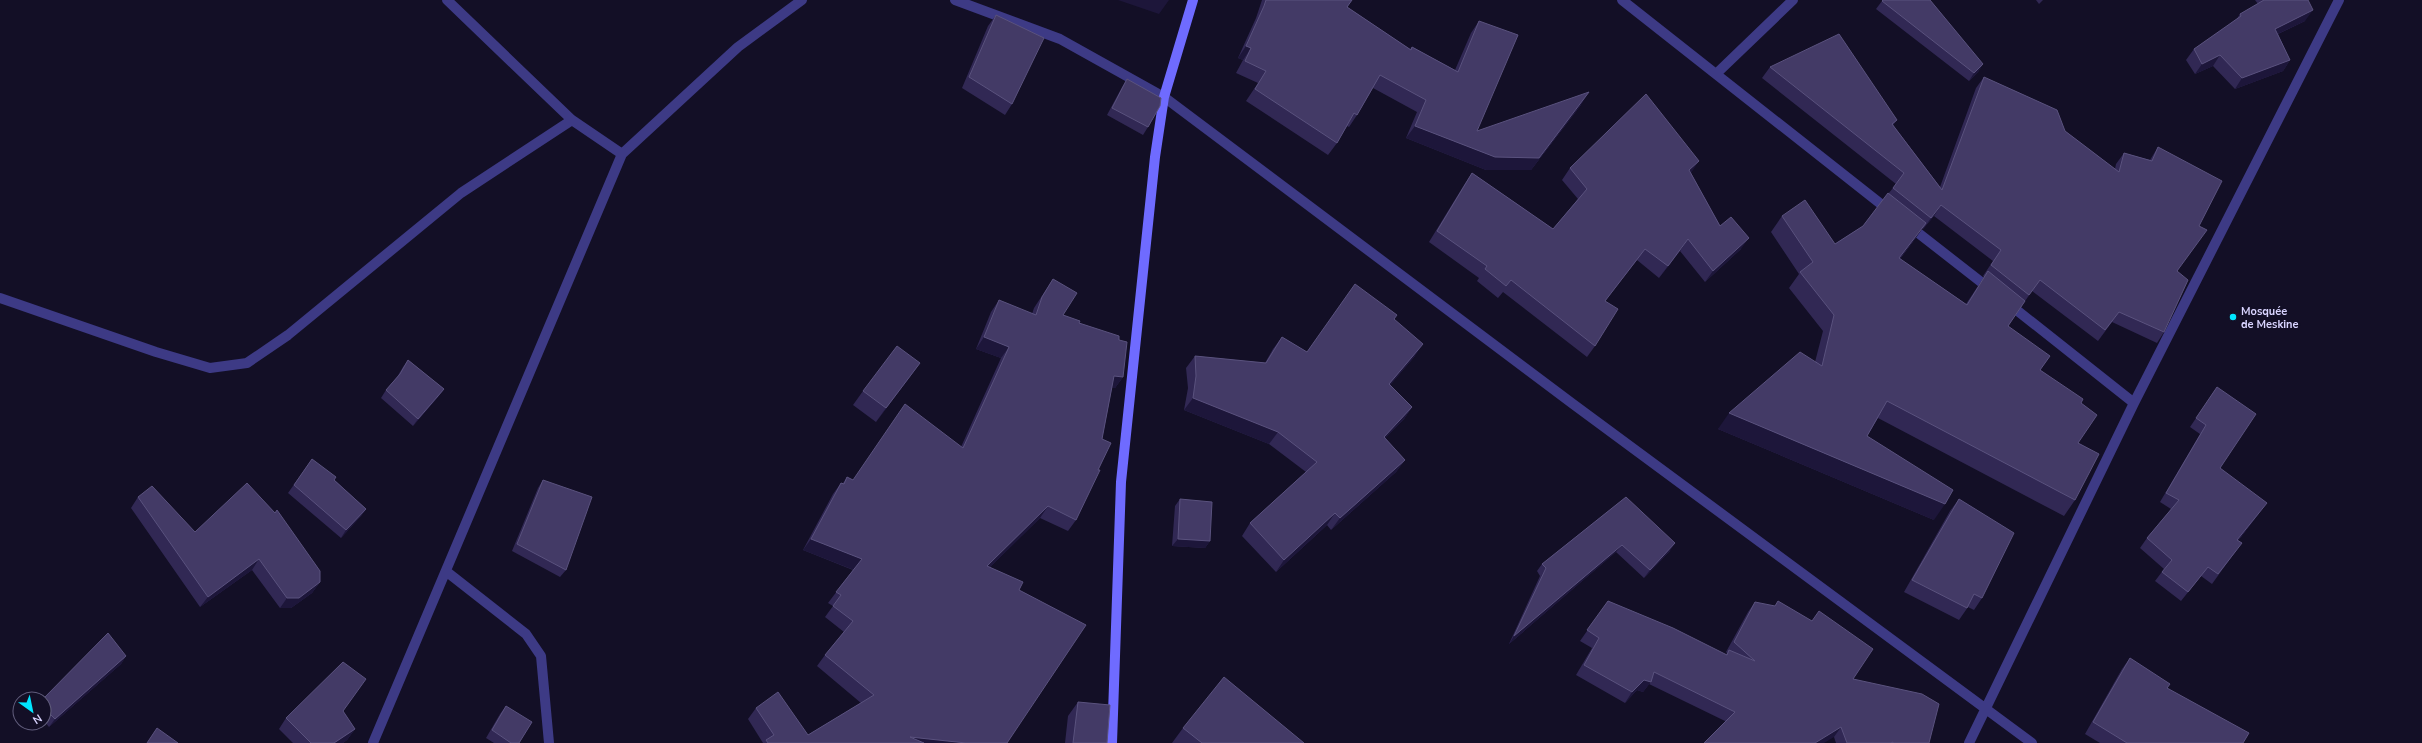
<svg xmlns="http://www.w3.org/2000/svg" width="2422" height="743" font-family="'Nunito Sans',sans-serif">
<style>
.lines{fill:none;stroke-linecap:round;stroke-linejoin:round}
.street{stroke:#3d3a85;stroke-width:10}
.secondary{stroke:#6f6bff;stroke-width:10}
.wall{fill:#312854;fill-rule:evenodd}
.shaded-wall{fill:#1d163a}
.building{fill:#433a66;stroke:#5a527e}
.poi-dot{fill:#00e5ff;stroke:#130f26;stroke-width:1.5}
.labels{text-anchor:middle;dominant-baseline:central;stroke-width:4;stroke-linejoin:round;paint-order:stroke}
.poi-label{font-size:11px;font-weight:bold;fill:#d9d4ff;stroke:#130f26;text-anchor:start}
</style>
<rect width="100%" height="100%" fill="#130f26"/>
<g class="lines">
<path class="street" d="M447 0 572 120 622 154
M955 0 1060 39 1164 97 1573 404 2032 743
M1622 0 1891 212
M1716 74 1793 0
M1908 225 1990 289
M0 298 156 352 210 368 247 363 288 335 461 193 572 120
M2009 304 2134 403
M447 572 526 634 541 656 549 743
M373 743 622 154 738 47 802 0
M1969 743 2134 403 2339 0"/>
<path class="secondary" d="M1112 743 1121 482 1155 157 1164 97 1193 0"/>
</g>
<path class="wall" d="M1262 0H1352L1347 7 1410 49 1412 47 1455 70 1471 33 1479 21 1477 131 1581 105 1531 170H1486L1406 138 1417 112 1373 88 1357 115 1349 127 1347 126 1337 143 1328 155 1246 101 1258 83 1236 73 1243 60 1238 58 1256 18Z
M2036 0H2043L2039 4Z
M2255 0H2308L2305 21 2278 34 2290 60 2283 71 2235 89 2213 66 2195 74 2186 60 2194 49 2236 20 2240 14 2258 4Z
M1882 1 1983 64 1978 72 1969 81 1876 9Z
M996 15 1012 104 1005 115 962 88 988 26Z
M1770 67 1897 120 1893 125 1940 187 1976 88 1984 77 2065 131 2115 169 2116 164 2124 153 2150 160 2158 147 2199 226 2177 272 2164 332 2157 343 2112 322 2098 341 2032 291 2008 326 2040 370 2081 403 2075 500 2064 516 1878 418 1867 436 1934 520 1718 429 1815 362 1823 331 1789 288 1799 274 1771 232 1782 216 1835 244 1863 226 1896 184 1762 78ZM1934 216 1993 261 1983 276 1984 277 1966 304 1900 259 1915 239 1923 228V229Z
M1127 79 1148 127 1143 135 1107 115 1122 87Z
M1570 168 1691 173 1720 226 1741 249 1705 282 1680 251 1659 278 1637 260 1605 301 1595 346 1587 357 1503 292 1498 298 1477 281 1479 278 1429 242 1464 185 1472 173 1553 229 1578 199 1562 180Z
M1053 279 1063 315 1079 323 1119 340 1123 377 1115 388H1112L1102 439 1098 470 1076 520 1068 531 1040 518 990 567 1019 590 1007 743H763L748 719 756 708 808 735 861 703 817 666 825 655 844 632 825 617 833 606 828 603 853 570 803 550 833 494 841 483H843L847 477 853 480 961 447 1001 358 976 349 991 312 999 300 1032 314 1034 308Z
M1394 319 1415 356 1390 385 1412 407 1404 419 1385 438 1405 460 1396 472 1331 530 1327 525 1276 572 1242 536 1250 523 1306 472 1269 444 1184 410 1188 388 1186 368 1195 356 1265 363 1273 349 1282 337 1307 352Z
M408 360 444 389 438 397 413 426 381 398 386 390 397 377 403 367Z
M920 363 876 422 853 405 863 391Z
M2217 387 2220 468 2260 512 2238 541 2235 552 2212 584 2201 576 2181 601 2155 581 2164 569 2140 548 2147 538 2171 509 2160 502 2200 434 2190 427Z
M312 459 366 509 361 516 341 538 288 493Z
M543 480 566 570 560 577 512 551 538 488Z
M138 497 195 532 320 582 312 593 291 608H280L252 570 200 607 131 508Z
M1626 497 1670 551 1644 578 1616 552 1509 644 1540 576 1537 571 1542 564Z
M1180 499 1210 541 1205 548 1172 546 1175 506Z
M1959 499 1982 598 1974 610 1968 607 1959 620 1904 592 1950 511Z
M1608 601 1726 655 1727 653 1726 652 1748 612 1755 602 1853 679 1929 743H1836L1834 737 1725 721 1649 684 1643 692 1637 690 1625 703 1576 675 1592 648 1580 641Z
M126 656 121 664 49 727 44 721V699Z
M2130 658 2167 688 2243 743H2100L2085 734 2122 669Z
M1078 702 1107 743H1065L1068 716Z
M506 706 519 743H494L486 738 500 714Z
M343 712 355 729 347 740 343 743H293L279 729 286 718Z
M1183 728 1304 743H1172Z"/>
<path class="shaded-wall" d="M1118 0H1169L1159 14Z
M2313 10 2305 21 2267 39 2275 29Z
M1246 46 1251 48 1243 60 1238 58Z
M2220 55 2213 66 2195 74 2202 64Z
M2290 60 2283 71 2235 89 2242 78Z
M1983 64 1978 72 1969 81 1974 73Z
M1589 92 1581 105 1531 170H1486L1406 138 1415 126 1495 157Z
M1699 161 1691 173 1689 170Z
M1941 205 1934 216 1923 229 1931 218Z
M1926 223 1915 239 1888 274 1899 258Z
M1749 238 1741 249 1705 282 1713 271Z
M1688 239 1680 251 1659 278 1668 266Z
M984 337 1009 347 1001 358 976 349Z
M1423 344 1415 356 1381 396 1389 384Z
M920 363 910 377 876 422 886 408Z
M1114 376 1123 377 1115 388H1106Z
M444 389 438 397 413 426 418 419Z
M1193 398 1278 432 1269 444 1184 410Z
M1412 407 1404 419 1375 449 1384 437Z
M1729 413 1945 504 1934 520 1718 429Z
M1405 460 1396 472 1331 530 1340 518Z
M2267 503 2260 512 2231 550 2237 540Z
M1048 506 1040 518 979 578 987 566Z
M366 509 361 516 341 538 346 530Z
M1335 513 1327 525 1276 572 1284 560Z
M811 539 862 559 854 570 803 550Z
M1178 539 1210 541 1205 548 1172 546Z
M1675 543 1670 551 1644 578 1650 570Z
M1622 545 1616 552 1509 644 1514 636Z
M259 559 252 570 200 607 208 597Z
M320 582 312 593 291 608H280L287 598Z
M126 656 121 664 49 727 55 719Z
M1644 680 1651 682 1643 692 1637 690 1625 703 1632 692Z
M1841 727 1834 737 1824 743H1815Z
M355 729 347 740 343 743H334Z
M910 737 966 743H906Z"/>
<path class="building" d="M1266 0H1352L1347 7 1411 50 1412 47 1458 72 1479 21 1518 35 1477 131 1589 92 1539 158 1495 157 1415 126 1426 100 1380 75 1357 115 1354 113 1337 143 1255 89 1266 71 1245 61 1251 48 1246 46 1264 6Z
M1883 0H1930L1983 64 1974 73 1882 1Z
M2264 0H2308L2313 10 2275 29 2290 60 2242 78 2220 55 2202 64 2194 49 2241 16 2240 14Z
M996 15 1044 38 1012 104 969 77Z
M1839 34 1897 120 1892 124 1942 190 1984 77 2057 110 2065 131 2119 172 2124 153 2152 161 2158 147 2222 181 2199 226 2207 230 2177 271 2188 280 2164 332 2119 312 2105 330 2040 280 2029 295 1991 265 2001 250 1941 205 1931 218 1893 188 1904 173 1770 67Z
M1127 79 1161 98 1160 106 1148 127 1112 108Z
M1646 94 1699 161 1689 170 1720 226 1731 217 1749 238 1713 271 1688 239 1668 266 1645 249 1605 301 1618 309 1595 346 1511 280 1506 286 1485 269 1487 266 1437 231 1472 173 1553 229 1587 189 1570 168Z
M1888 193 1926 223 1899 258 1967 305 1988 271 2025 301 2008 326 2050 356 2040 370 2083 399 2081 403 2097 415 2078 443 2099 454 2075 500 1887 401 1867 436 1953 490 1945 504 1729 413 1800 352 1822 366 1834 315 1800 272 1813 262 1782 216 1805 200 1835 244 1863 226Z
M1053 279 1077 293 1063 315 1080 321 1079 323 1119 336V340L1127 342 1123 377 1114 376 1102 439 1111 443 1098 470H1100L1076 520 1048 506 987 566 1023 582 1019 590 1086 625 1007 743H966L910 737 924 743H768L766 740 774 735 756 708 778 692 808 735 874 695 825 655 853 621 833 606 841 595 836 592 862 559 811 539 841 483 844 484 847 477 853 480 905 404 963 448 1009 347 984 337 999 300 1036 315 1042 297Z
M1355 284 1397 315 1394 319 1423 344 1389 384 1412 407 1384 437 1405 460 1340 518 1335 513 1284 560 1250 523 1317 462 1278 432 1193 398 1196 376 1195 356 1266 363 1282 337 1307 352Z
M897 346 920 363 886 408 863 391Z
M408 360 444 389 418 419 386 390 400 374Z
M2217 387 2256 414 2220 468 2267 503 2237 540 2242 543 2218 574 2208 567 2188 592 2162 572 2172 560 2147 538 2179 500 2166 493 2206 425 2196 418Z
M312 459 336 477 334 480 366 509 346 530 294 485Z
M543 480 592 497 566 570 517 544Z
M247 483 275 513 277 510 320 571V582L299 598H287L259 559 208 597 138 497 152 486 195 532Z
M1626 497 1675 543 1650 570 1622 545 1514 636 1546 568 1542 564Z
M1180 499 1212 502 1210 541 1178 539Z
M1959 499 2014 533 1982 598 1974 594 1967 608 1912 580Z
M1608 601 1673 628 1727 655 1729 650 1755 661 1734 642 1755 602 1775 606 1778 601 1812 621 1819 611 1873 649 1853 679 1922 694 1939 704 1929 743H1894L1892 742V743H1847L1841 727 1815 743H1704L1735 712 1654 672 1651 682 1644 680 1632 692 1584 665 1599 638 1587 630Z
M108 633 126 656 55 719 44 708V699H43Z
M2130 658 2170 684 2167 688 2249 733 2243 743H2127L2093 722Z
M343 662 366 679 343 711 355 729 334 743H311L286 718Z
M1224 677 1304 743H1202L1183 728Z
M1078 702 1110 705 1107 743H1073Z
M506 706 532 722 519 743H511L492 730Z
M157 728 178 743H147Z"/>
<circle class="poi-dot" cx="2233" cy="317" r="4"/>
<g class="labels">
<g class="poi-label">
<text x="2241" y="311">Mosquée<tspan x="2241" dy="13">de Meskine</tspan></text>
</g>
</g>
<g transform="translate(32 711) rotate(147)"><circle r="19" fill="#130f26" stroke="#625e7d"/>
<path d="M0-3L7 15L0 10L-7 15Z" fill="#00e5ff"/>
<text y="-6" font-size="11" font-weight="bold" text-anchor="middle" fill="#d9d4ff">N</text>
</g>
</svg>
